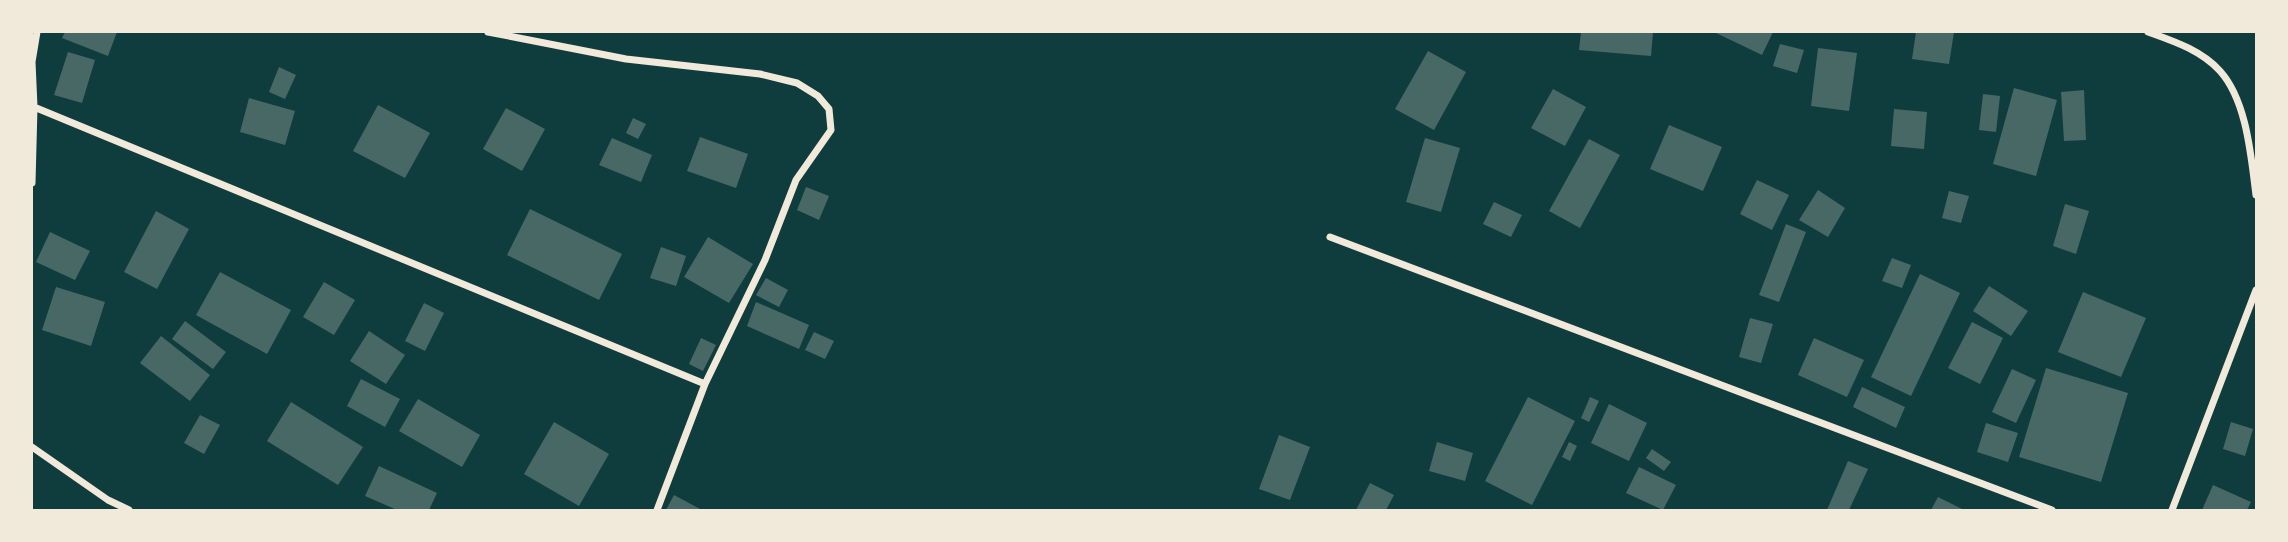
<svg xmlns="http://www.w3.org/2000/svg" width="2288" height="542" font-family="Commissioner,sans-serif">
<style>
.building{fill:#486865}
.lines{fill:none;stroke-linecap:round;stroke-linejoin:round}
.minor{stroke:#f1e9da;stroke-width:7}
</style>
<rect width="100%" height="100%" fill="#0f3d3e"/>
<path class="building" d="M65 32H117L108 56 62 38Z
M1581 32H1653L1651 56 1579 50Z
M1714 32H1773L1762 55Z
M1916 32H1954L1949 64 1912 59Z
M1780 44 1804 50 1797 73 1773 66Z
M1818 48 1857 53 1849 111 1811 106Z
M1428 51 1466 72 1434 130 1395 109Z
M68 52 95 60 82 103 54 95Z
M279 67 296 75 285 99 269 92Z
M2014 88 2057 100 2036 176 1993 164Z
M1553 89 1586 107 1565 146 1531 128Z
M2084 90 2086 140 2064 141 2061 92Z
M1983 94 2000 96 1996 132 1979 130Z
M249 98 295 111 285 145 240 132Z
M378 105 430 133 405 178 353 151Z
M506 108 545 129 522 171 483 149Z
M1894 109 1927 112 1924 149 1891 146Z
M633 118 646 124 638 139 626 133Z
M1669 125 1722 147 1703 191 1650 169Z
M700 137 748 154 736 188 687 171Z
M612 138 652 155 641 182 599 165Z
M1425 138 1460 148 1441 212 1406 202Z
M1589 139 1620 155 1580 228 1549 211Z
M1757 180 1789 195 1772 230 1740 214Z
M806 187 829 196 819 220 797 210Z
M1818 190 1845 208 1828 237 1799 220Z
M1949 191 1969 196 1961 223 1942 218Z
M1494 202 1522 215 1511 237 1483 224Z
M2065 204 2089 211 2076 254 2053 246Z
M530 209 622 254 599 300 507 255Z
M156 211 189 229 157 289 124 272Z
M1786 224 1806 232 1779 302 1759 295Z
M50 232 90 251 75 280 36 262Z
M708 237 753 264 729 303 684 277Z
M661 247 686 256 676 286 650 278Z
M1892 258 1911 265 1902 288 1882 281Z
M220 272 291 310 267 354 196 315Z
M1920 274 1960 293 1911 396 1871 377Z
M766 278 788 290 779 307 756 295Z
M324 282 355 300 334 335 303 317Z
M1989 286 2028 311 2011 336 1973 311Z
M56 287 105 302 91 346 42 330Z
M2083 292 2146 318 2121 377 2058 352Z
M756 302 809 325 799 349 747 326Z
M424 303 444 313 425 351 405 341Z
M1750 318 1773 324 1761 363 1739 357Z
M185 321 226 352 213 369 172 339Z
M1972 322 2003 338 1980 384 1948 368Z
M369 331 405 355 386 384 350 361Z
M814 332 834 341 825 359 805 350Z
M161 336 210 375 190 401 140 363Z
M701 338 716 345 703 371 689 364Z
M1814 338 1864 360 1847 397 1798 375Z
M2046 368 2128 393 2101 482 2019 457Z
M2012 369 2036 380 2016 423 1992 412Z
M361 379 400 399 385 427 347 406Z
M1862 387 1905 407 1896 428 1853 407Z
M1528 397 1575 421 1532 505 1485 481Z
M1590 397 1599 401 1589 422 1581 418Z
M418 399 480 435 462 467 399 431Z
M291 402 363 447 338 485 267 441Z
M1609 404 1647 423 1629 461 1591 443Z
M200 415 220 425 204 454 184 443Z
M554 422 609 454 579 506 524 474Z
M2231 422 2253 429 2245 456 2223 449Z
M1986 423 2018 433 2008 462 1977 452Z
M1279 435 1310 447 1290 500 1259 489Z
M1437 442 1473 453 1465 481 1429 471Z
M1569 442 1577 446 1570 461 1562 457Z
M1652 449 1671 462 1664 471 1646 458Z
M1848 461 1868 469 1849 510H1827Z
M379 466 437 493 429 510H397L365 496Z
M1639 467 1676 485 1663 510 1626 493Z
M1370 483 1394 495 1386 510H1356Z
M2213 485 2251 502 2247 510H2202Z
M674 495 702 510H666Z
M1938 497 1964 510H1931Z"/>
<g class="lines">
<path class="minor" d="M488 32 626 59 760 74 797 83 818 96 829 109 831 130 796 180 765 260 705 384 657 510
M2148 32C2173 41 2201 50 2220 71 2247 101 2251 157 2256 195
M34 107 705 384
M32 183 34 107 32 62 37 32
M1330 237 2052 510
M32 447 108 500 129 510
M2172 510 2256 290"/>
</g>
<rect width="2288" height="542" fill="none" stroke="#f1e9da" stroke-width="66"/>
</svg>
